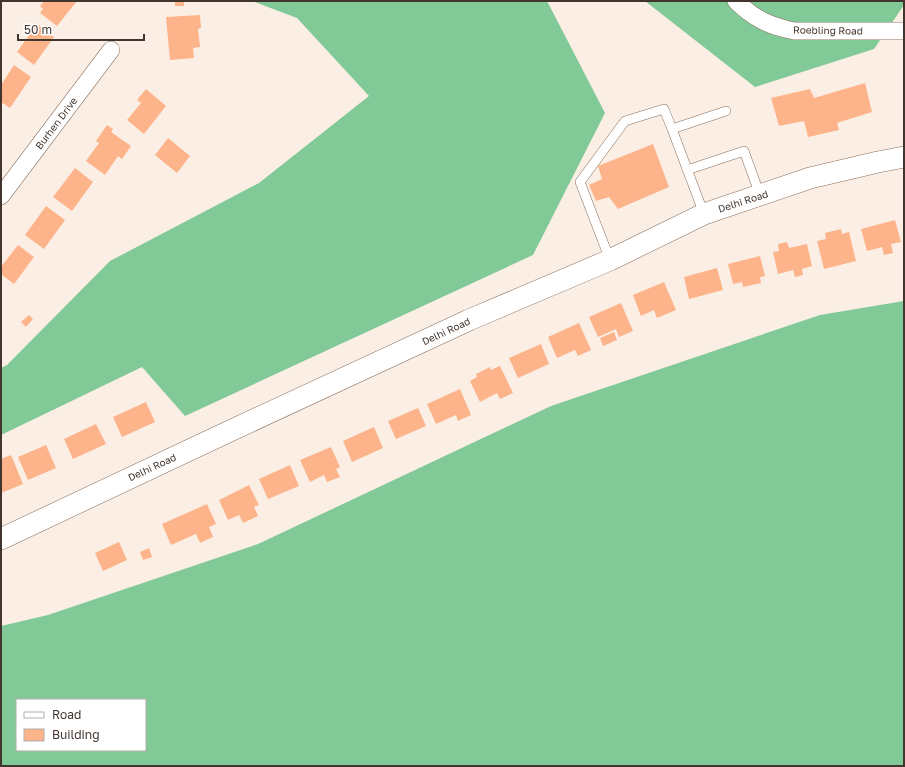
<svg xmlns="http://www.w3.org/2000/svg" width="905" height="767" font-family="'Golos Text',sans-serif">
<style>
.forest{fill:#81c996;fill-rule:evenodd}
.building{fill:#fdb48a}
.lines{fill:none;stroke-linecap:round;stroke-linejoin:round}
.service-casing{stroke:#8a6f5b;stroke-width:10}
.minor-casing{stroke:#8a6f5b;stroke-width:18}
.tertiary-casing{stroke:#8a6f5b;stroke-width:22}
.service{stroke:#fff;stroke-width:9}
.minor{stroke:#fff;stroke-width:17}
.tertiary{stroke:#fff;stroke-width:21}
.labels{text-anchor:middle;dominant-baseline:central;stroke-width:3;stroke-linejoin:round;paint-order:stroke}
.street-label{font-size:10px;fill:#41352d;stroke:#fff}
</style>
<rect width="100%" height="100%" fill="#fbeee5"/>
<path class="forest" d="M252 1H547L605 113 533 255 185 416 142 367 1 435V368L7 365 110 261 259 183 369 96 297 18Z
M645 1H904V5L874 49 755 87Z
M904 301V766H1V626L48 615 258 544 551 406 820 315ZM17 700H145V750H17Z"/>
<path class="building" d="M44 1H77L57 26 40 13 43 9 40 6Z
M175 1H184V6H175Z
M200 15 201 28 198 29 200 47 193 48 194 58 170 60 166 17Z
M37 24 54 37 34 65 17 52Z
M14 65 31 77 10 108 1 102V85Z
M865 83 872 112 837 123 839 130 808 137 804 121 779 126 771 98 810 89 814 98Z
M146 89 166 106 144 134 127 120 141 103 137 100Z
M107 125 113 129 111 132 131 146 122 159 118 156 105 175 86 161 99 143 96 141Z
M168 138 190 156 177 173 155 155Z
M653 144 669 187 618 209 609 197 596 201 589 185 602 179 598 166Z
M75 168 93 182 72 211 53 197Z
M46 206 65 220 44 249 25 235Z
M895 220 901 242 891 244 893 253 884 255 882 247 867 251 861 229Z
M841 229 842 234 849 232 856 261 824 269 817 241 826 239 825 233Z
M787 242 789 248 807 244 812 266 802 269 803 275 795 277 793 270 778 274 773 252 779 251 778 244Z
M18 245 34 257 14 284 1 274V267Z
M760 256 765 276 760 277 761 283 743 287 742 282 733 284 728 264Z
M717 268 723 290 689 299 684 277Z
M664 282 676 310 657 318 654 310 641 316 633 295Z
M621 303 633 331 619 337 616 329 598 337 589 317Z
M29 315 33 319 26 327 21 322Z
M579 323 591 350 578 356 575 350 557 358 548 337Z
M614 332 617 340 603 346 600 338Z
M541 344 549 364 518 378 509 358Z
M500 366 513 393 500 399 497 393 480 402 470 381 477 377 476 374 490 367 491 370Z
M460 389 471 415 458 421 456 415 436 424 427 404Z
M146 402 155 422 122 437 113 417Z
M418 408 426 426 396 439 388 421Z
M96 424 106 444 73 459 64 439Z
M374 427 383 448 352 462 343 441Z
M46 445 56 468 28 480 18 457Z
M331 447 340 467 336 469 340 477 327 482 324 475 310 482 300 460Z
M11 455 23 484 1 493V459Z
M290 465 299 486 268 499 259 479Z
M249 485 259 505 254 507 258 516 243 523 239 515 228 520 219 500Z
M207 504 216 524 209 527 213 537 200 543 196 534 171 545 162 524Z
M119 542 127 560 103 571 95 553Z
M149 548 152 557 143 560 140 552Z"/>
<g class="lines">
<defs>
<path id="service" d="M687 170 744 151 760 195
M704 214 672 129 726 111
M610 260 580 182 625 121 664 109 672 129"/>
<path id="minor" d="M736 1C754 19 770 26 794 31H904
M1 196 111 50"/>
<path id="tertiary" d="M1 539 232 430 469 320 610 260 704 214 810 178 878 162 904 157"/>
</defs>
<use href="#service" class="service-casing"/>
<use href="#minor" class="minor-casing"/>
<use href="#tertiary" class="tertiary-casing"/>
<use href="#service" class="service"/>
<use href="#minor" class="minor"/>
<use href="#tertiary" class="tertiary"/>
</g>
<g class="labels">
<g class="street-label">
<text transform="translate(828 30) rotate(1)">Roebling Road</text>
<text transform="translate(56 123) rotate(-53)">Burhen Drive</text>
<text transform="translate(743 201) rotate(-18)">Delhi Road</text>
<text transform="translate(446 331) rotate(-25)">Delhi Road</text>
<text transform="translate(152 467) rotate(-25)">Delhi Road</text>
</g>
</g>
<rect width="905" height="767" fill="none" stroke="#41352d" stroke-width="4"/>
<rect x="16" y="699" width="130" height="52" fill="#ffffff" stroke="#b3aeab"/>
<rect x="24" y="712" width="20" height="6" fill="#ffffff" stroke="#b3aeab"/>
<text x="52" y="719" font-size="12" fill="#41352d">Road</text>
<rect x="24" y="729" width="20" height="12" fill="#fdb48a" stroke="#b3aeab"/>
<text x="52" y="739" font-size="12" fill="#41352d">Building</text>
<path d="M18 34v6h126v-6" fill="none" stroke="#41352d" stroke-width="2"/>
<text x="24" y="34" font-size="12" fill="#41352d" stroke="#ffffff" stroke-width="3" paint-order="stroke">50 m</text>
</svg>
